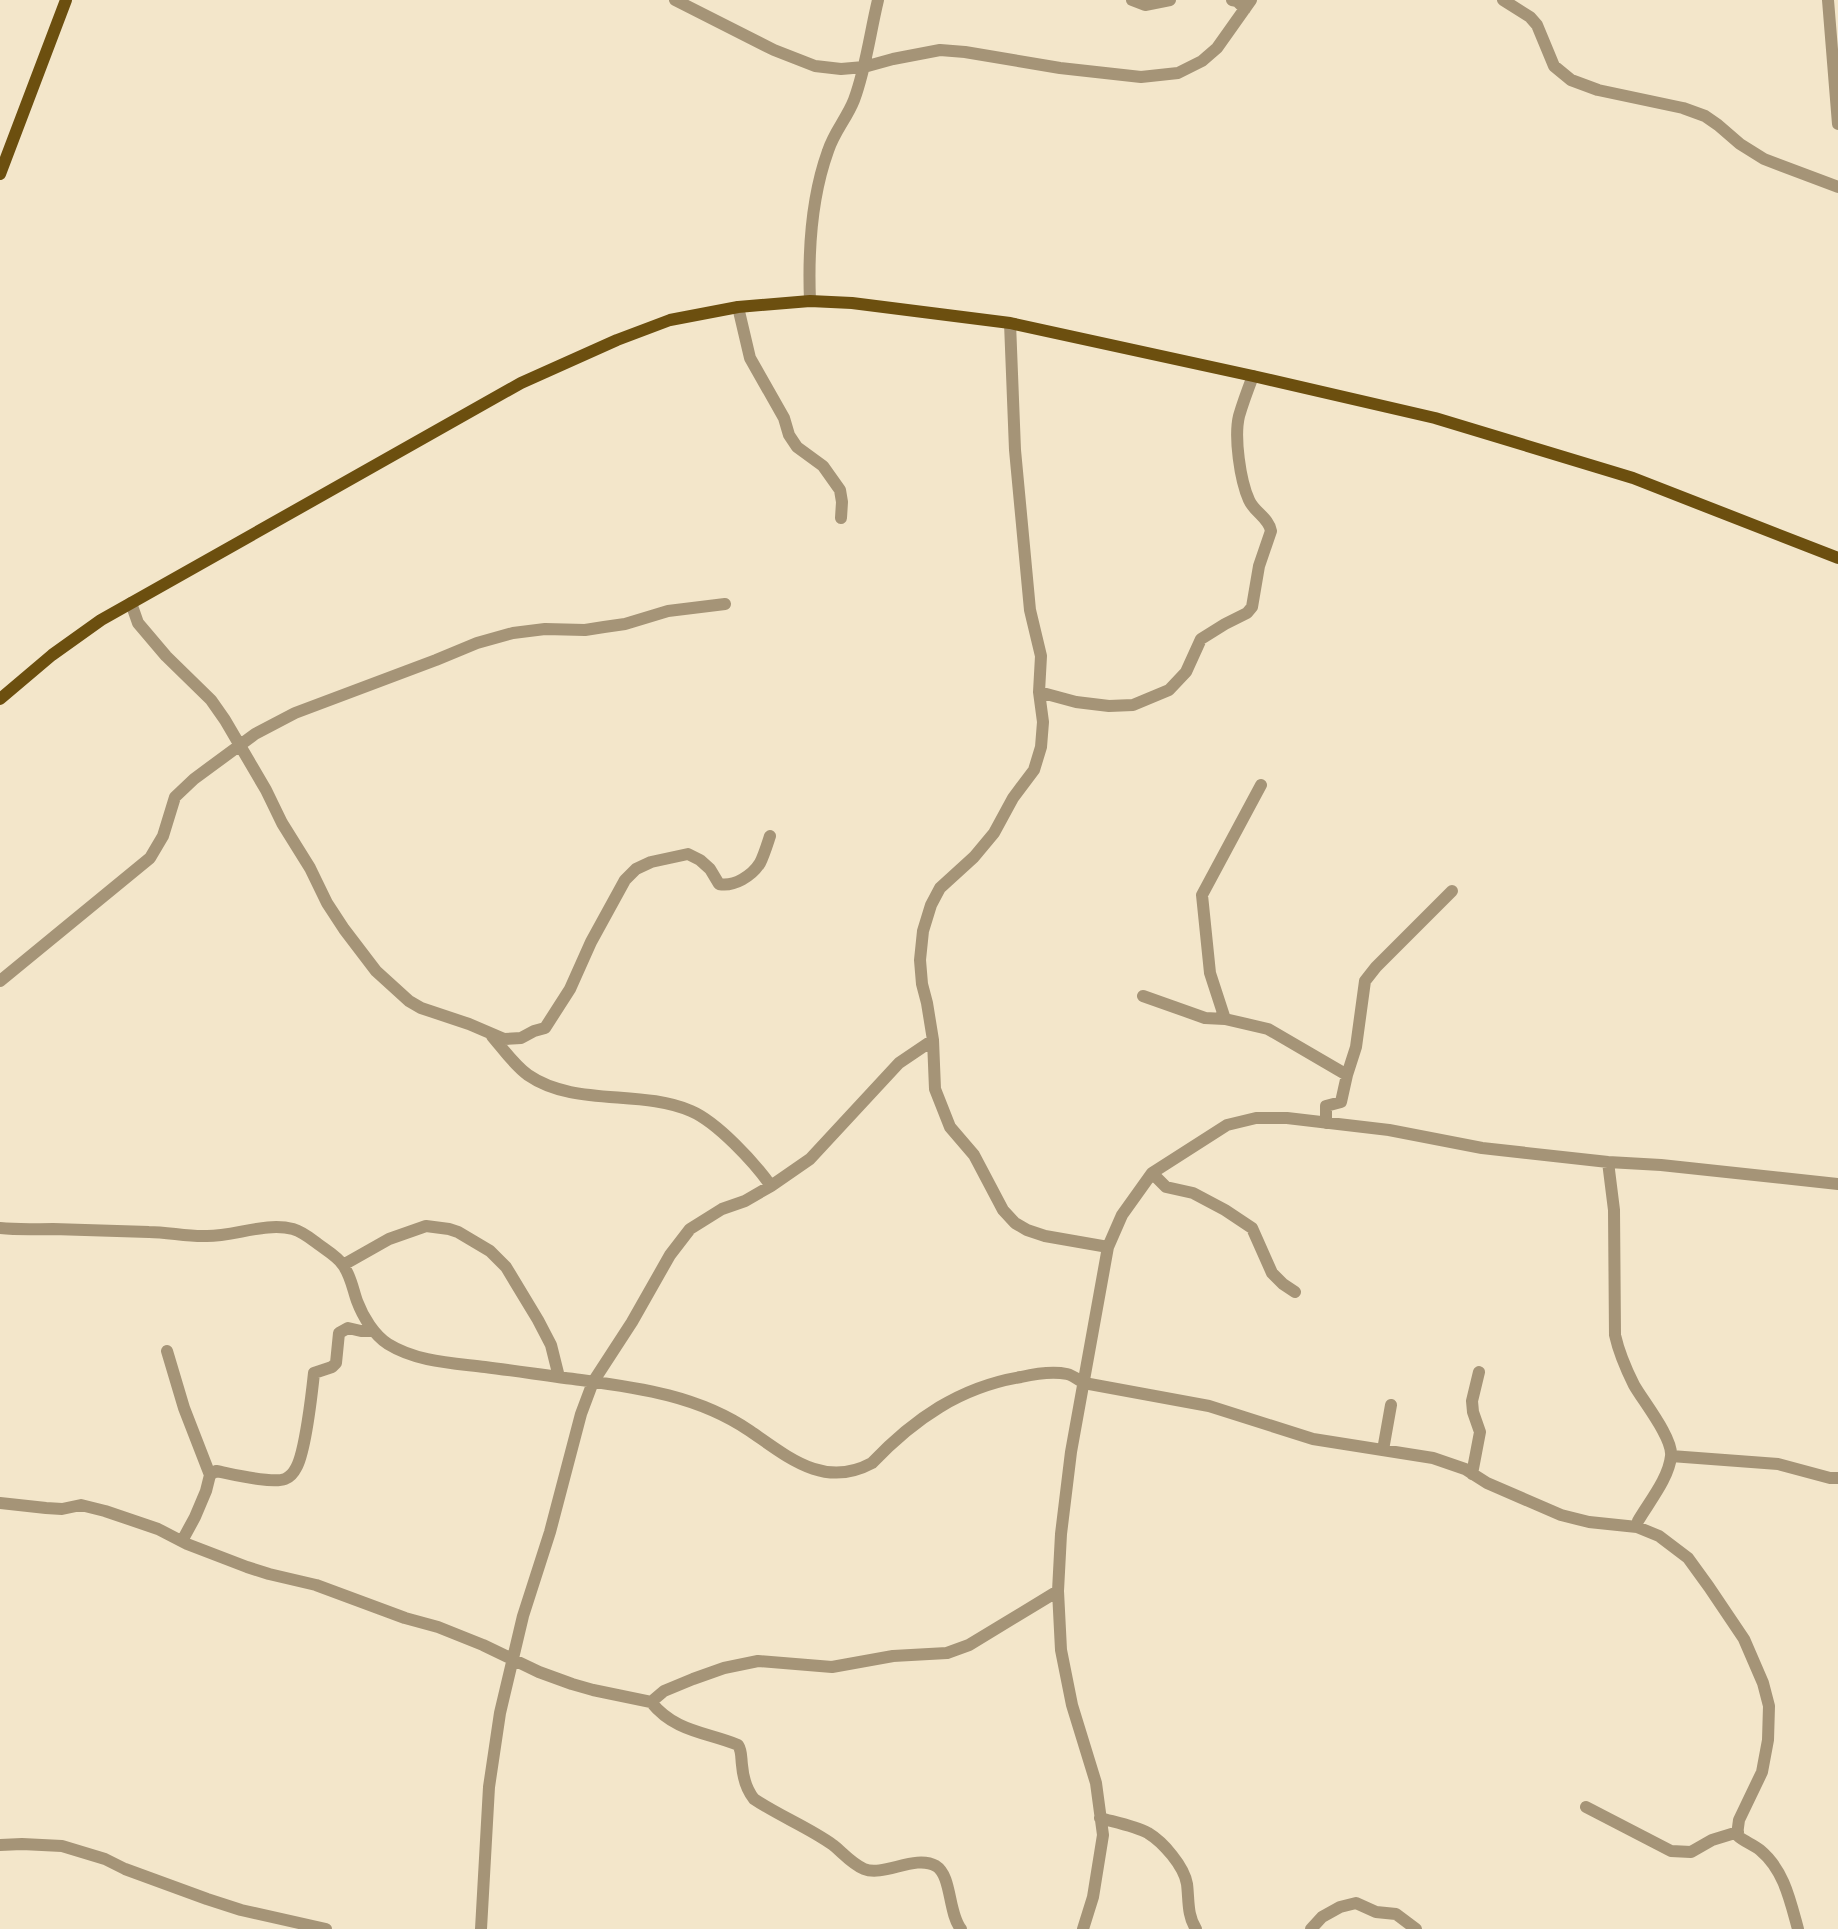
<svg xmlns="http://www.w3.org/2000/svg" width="1838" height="1929" font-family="'IBM Plex Serif',serif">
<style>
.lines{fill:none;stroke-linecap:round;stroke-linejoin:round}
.minor{stroke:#a59477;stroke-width:12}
.major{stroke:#6c4f0f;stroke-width:12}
</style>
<rect width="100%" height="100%" fill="#f3e6ca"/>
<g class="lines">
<path class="minor" d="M675 0 774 50 815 66 841 69 864 67 893 59 940 50 965 52 1060 68 1141 77 1178 73 1202 61 1217 48 1251 0
M1132 0 1145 5 1170 0
M1232 0 1237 1 1245 9
M1503 0 1530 17 1537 25 1554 66 1571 80 1598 90 1683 108 1705 116 1718 125 1740 144 1764 159 1838 187
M1828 0 1838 124
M810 301C808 251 811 198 828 151 834 132 847 118 854 100 866 68 870 33 878 0
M738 307 750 358 784 418 789 435 797 447 823 466 840 490 842 502 841 518
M1010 323 1015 450 1030 610 1041 656 1039 692 1043 722 1041 747 1034 770 1013 798 994 833 974 857 940 888 931 905 923 931 920 960 922 984 927 1003 933 1040 935 1089 950 1127 974 1155 1003 1210 1015 1223 1027 1230 1045 1236 1108 1247
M131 603 138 623 166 656 211 700 225 720 266 790 282 823 310 868 327 903 344 929 376 971 409 1001 421 1008 469 1024 504 1039 521 1038 534 1031 545 1028 570 989 591 942 625 880 636 869 651 862 688 854 700 860 710 869 719 884C734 887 752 876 760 863 764 855 767 845 770 836
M1039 692 1076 702 1109 706 1133 705 1169 690 1186 672 1201 639 1225 624 1247 613 1252 607 1259 566 1271 531C1269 518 1254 512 1249 500 1240 480 1234 437 1239 416 1243 402 1248 389 1253 376
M0 981 150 858 163 836 175 797 194 779 255 734 295 713 436 660 477 643 513 633 545 629 585 630 604 627 625 624 668 611 725 604
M1143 996 1205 1018 1225 1019 1268 1029 1347 1075
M1225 1019 1210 973 1202 895 1261 785
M492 1036C503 1049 514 1065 528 1075 574 1107 641 1089 691 1111 717 1122 755 1163 771 1186
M1326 1123V1106L1341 1102 1347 1075 1356 1047 1365 981 1376 967 1452 891
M1608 1162 1614 1210 1615 1335C1619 1353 1626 1369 1634 1385 1643 1401 1673 1438 1671 1456 1669 1478 1649 1502 1638 1521L1637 1527
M1152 1173 1166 1187 1193 1193 1225 1210 1252 1228 1272 1273 1283 1284 1295 1292
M0 1228C18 1230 35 1229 53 1229 85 1230 117 1231 149 1232 168 1232 188 1237 207 1236 235 1236 266 1222 293 1229 303 1232 310 1238 318 1244 326 1250 338 1257 343 1265 351 1276 353 1290 357 1301 363 1317 374 1335 388 1344 417 1362 453 1363 485 1367 517 1371 549 1376 581 1380 640 1388 699 1396 750 1431 788 1457 824 1489 872 1463 914 1419 960 1387 1021 1377 1034 1374 1053 1371 1067 1374 1072 1375 1079 1380 1084 1383L1209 1406 1313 1439 1433 1458 1465 1469 1487 1483 1561 1515 1589 1522 1637 1527 1659 1536 1688 1558 1709 1587 1744 1639 1763 1683 1769 1706 1768 1740 1762 1772 1739 1820 1737 1835C1744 1842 1753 1844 1760 1850 1784 1870 1790 1900 1798 1929
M343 1265 389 1239 426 1226 449 1229 458 1232 490 1251 506 1267 538 1320 551 1345 559 1377
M167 1351 184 1408 210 1475 206 1491 195 1517 182 1541
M1383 1450 1391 1405
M1671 1456 1778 1464 1830 1478H1838
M1472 1474 1480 1432 1473 1412 1472 1401 1479 1372
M210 1475 216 1471C232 1474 272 1484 285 1479 290 1477 294 1472 296 1468 305 1453 312 1392 314 1373L332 1367 336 1363 339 1333 348 1328 361 1331H374
M0 1503 46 1508 62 1509 81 1505 105 1511 158 1529 187 1544 247 1567 269 1574 316 1585 405 1618 438 1627 483 1645 539 1672 572 1684 593 1690 651 1702C675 1732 706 1732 738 1745 742 1751 741 1758 742 1765 743 1777 746 1789 754 1799 779 1816 808 1827 833 1845 843 1853 852 1864 864 1869 884 1877 915 1854 936 1866 952 1876 948 1913 961 1929
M651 1702 664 1691 693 1679 724 1668 758 1661 832 1667 893 1656 947 1653 969 1645 1058 1591
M1586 1807 1671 1851 1691 1852 1712 1840 1738 1832
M1100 1818C1114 1822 1135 1826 1148 1833 1163 1842 1184 1866 1187 1884 1189 1900 1187 1915 1196 1929
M0 1845 22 1844 62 1846 105 1859 125 1869 207 1899 241 1910 326 1929
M481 1929 489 1787 500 1713 523 1616 550 1532 581 1414 593 1382 632 1322 670 1255 690 1229 722 1209 745 1201 771 1186 810 1159 899 1063 933 1040
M1083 1929 1093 1897 1103 1835 1096 1783 1072 1705 1061 1650 1058 1591 1061 1534 1071 1452 1108 1247 1122 1215 1152 1173 1227 1125 1256 1118H1287L1389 1130 1482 1148 1608 1162 1661 1165 1838 1184
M1311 1929 1322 1917 1340 1907 1356 1903 1376 1912 1396 1914 1416 1929"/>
<path class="major" d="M0 174 66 0
M0 699 52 655 101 620 521 383 617 340 670 320 738 307 810 301 852 303 1010 323 1253 376 1435 418 1633 478 1838 558"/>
</g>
</svg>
